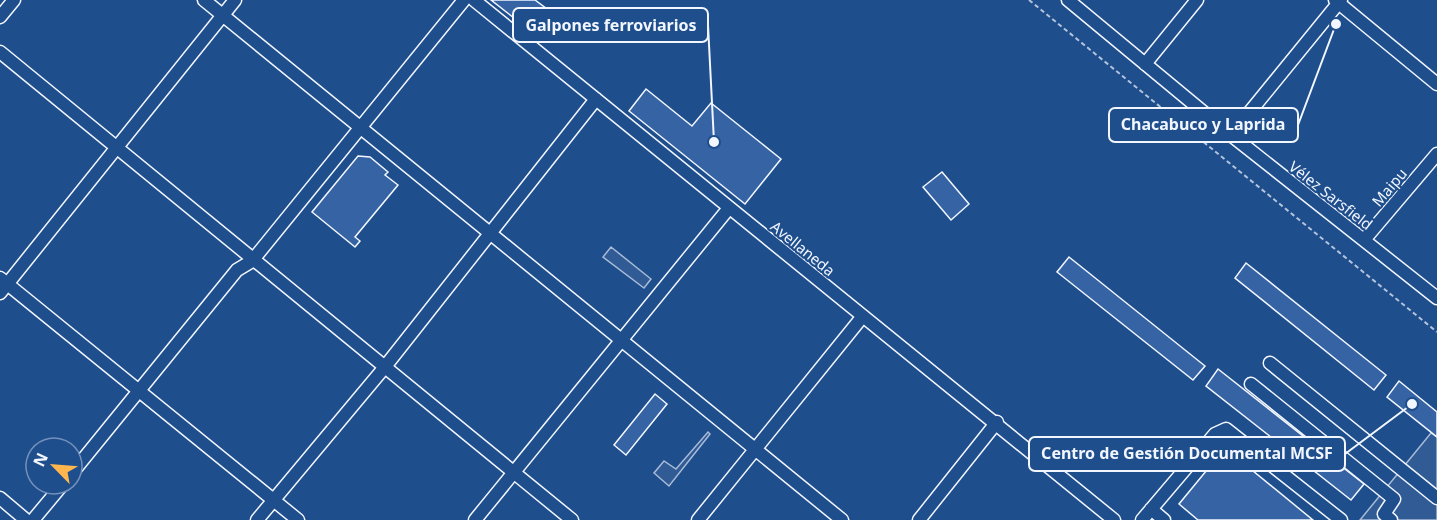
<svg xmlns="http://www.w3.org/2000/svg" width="1437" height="520" font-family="'Noto Sans',sans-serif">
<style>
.built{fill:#305b95;stroke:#a8bbd7;stroke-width:1.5}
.building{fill:#3563a3;stroke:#f2f6ff;stroke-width:1.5}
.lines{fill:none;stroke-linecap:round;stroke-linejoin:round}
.minor-casing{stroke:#f2f6ff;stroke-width:15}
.path{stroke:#b3c4dc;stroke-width:2;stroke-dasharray:4.5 3;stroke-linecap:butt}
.minor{stroke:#1f4e8c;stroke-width:12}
.labels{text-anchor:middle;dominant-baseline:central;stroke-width:4.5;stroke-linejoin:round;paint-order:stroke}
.street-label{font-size:15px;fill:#f2f6ff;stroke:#1f4e8c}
.leader{fill:none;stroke:#f2f6ff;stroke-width:2}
.callout-dot{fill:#f2f6ff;stroke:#1f4e8c;stroke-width:2}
.callout{fill:#1f4e8c;stroke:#f2f6ff;stroke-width:2}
.callout-label{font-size:16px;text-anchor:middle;font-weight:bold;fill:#f2f6ff}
</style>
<rect width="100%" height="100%" fill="#1f4e8c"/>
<path class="built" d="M611 247 651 279 644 288 603 257Z
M708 432 710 434 669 486 654 473 664 461 676 469Z
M1431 433 1437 437V520H1360Z"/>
<path class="building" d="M491 0H535L559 18 542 40Z
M646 89 692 126 711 103 781 159 745 204 629 111Z
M358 156 370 157 388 172 385 175 398 185 355 237 360 241 355 247 312 212Z
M942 172 969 204 951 220 923 187Z
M1069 257 1205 366 1193 380 1057 272Z
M1246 263 1386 375 1374 390 1235 278Z
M1218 369 1364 484 1351 500 1206 386Z
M1399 381 1437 412V437L1387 397Z
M655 394 667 404 626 455 614 445Z
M1225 448 1313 520H1198L1179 504Z"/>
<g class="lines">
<defs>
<path id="minor" d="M204 0 842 520
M474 0 1114 520
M1068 0 1231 135 1437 298
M1335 0 1437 84
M0 17 14 0
M0 52 572 520
M1145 64 1197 0
M1231 135 1341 0
M1364 240 1437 154
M0 278 298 520
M0 293 235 0
M1270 363 1437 498
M1251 384 1394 499 1384 514 1391 520
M72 473 237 270 252 261 464 0
M0 498 26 520
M1151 509 1164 520
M33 520 63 484
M257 520 384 368 596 99
M475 520 729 208
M698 520 863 316
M919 520 997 422
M1142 520 1215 434 1226 429 1341 520"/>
</defs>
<use href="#minor" class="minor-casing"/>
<path class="path" d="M1029 0 1437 332"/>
<use href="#minor" class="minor"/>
</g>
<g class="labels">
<g class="street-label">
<text transform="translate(1389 187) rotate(-50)">Maipu</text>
<text transform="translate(1331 195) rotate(38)">Vélez Sarsfield</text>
<text transform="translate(803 248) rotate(39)">Avellaneda</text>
</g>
</g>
<path class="leader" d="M714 142L708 25M1336 24L1298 125M1412 404L1345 454"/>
<g class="callout-dot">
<circle cx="714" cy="142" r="6"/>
<circle cx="1336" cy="24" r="6"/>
<circle cx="1412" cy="404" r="6"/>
</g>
<g class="callout">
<rect x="513" y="8" width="195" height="34" rx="6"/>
<rect x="1109" y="108" width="189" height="34" rx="6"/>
<rect x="1029" y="437" width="316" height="34" rx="6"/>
</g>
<g class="callout-label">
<text x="611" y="31">Galpones ferroviarios</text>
<text x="1203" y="130">Chacabuco y Laprida</text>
<text x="1187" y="459">Centro de Gestión Documental MCSF</text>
</g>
<g transform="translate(54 466) rotate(295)"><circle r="28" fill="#1f4e8c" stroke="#7391ba" stroke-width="1.5"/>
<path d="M0-4.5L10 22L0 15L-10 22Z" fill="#ffb74d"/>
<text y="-9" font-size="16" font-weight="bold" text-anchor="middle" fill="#f2f6ff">N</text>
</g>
</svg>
